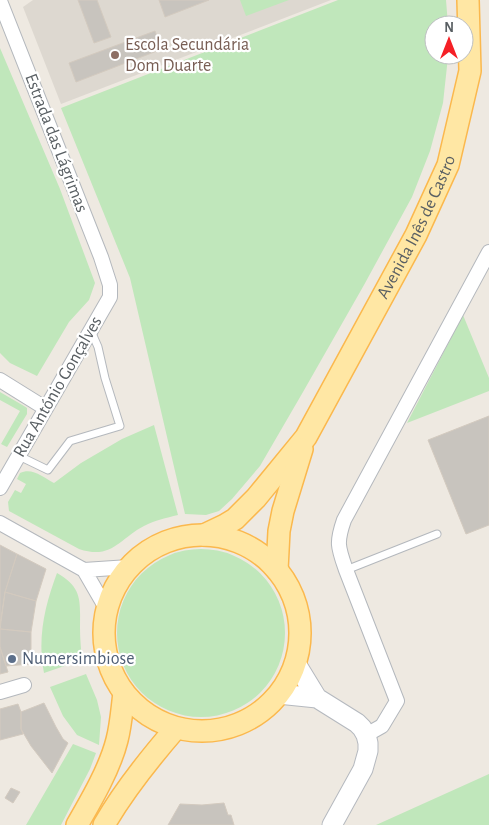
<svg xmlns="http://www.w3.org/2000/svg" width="489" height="825" font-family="'Alegreya Sans',sans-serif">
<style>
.education{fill:#ddd8d0}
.green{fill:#c0e7bb}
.building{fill:#c8c4be;stroke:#d3cabf}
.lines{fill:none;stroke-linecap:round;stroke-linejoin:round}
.service-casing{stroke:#b4b8bd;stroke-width:9}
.minor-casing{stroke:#b4b8bd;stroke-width:16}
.secondary-casing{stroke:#b5b9bf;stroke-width:21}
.primary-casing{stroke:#fbb84d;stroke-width:24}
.service{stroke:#fff;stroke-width:7}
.minor{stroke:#fff;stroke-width:14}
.secondary{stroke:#fff;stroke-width:19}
.primary{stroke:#ffe7a4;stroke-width:21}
.education-dot{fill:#8d6e63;stroke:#fff;stroke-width:2}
.service-dot{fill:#5c6f8a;stroke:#fff;stroke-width:2}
.labels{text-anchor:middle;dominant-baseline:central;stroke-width:4.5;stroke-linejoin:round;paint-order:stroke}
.education-label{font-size:18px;fill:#785e54;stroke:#fff;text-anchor:start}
.street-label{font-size:18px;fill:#595f63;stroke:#fff}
.service-label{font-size:18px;fill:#4e5e75;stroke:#fff;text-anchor:start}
</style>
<rect width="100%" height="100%" fill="#eee9e1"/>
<path class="education" d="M33 0H331L61 104 23 7Z"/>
<path class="green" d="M240 0H289L246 16Z
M338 0H446L448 25H434V55H448V57L443 103 430 151 412 197 364 285 303 392 260 466 232 499 219 511 206 515 185 514 130 278 61 108Z
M0 48 60 189 95 283 89 300 69 322 37 376 10 363 0 353Z
M463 315 489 378V391L407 423Z
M0 392 24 406 27 408V414L7 447 1 444 20 411 0 400Z
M154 425 178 515C166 518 155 520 144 526 119 539 112 560 79 549L9 511 8 502 15 490 21 493 26 484 17 479 20 473C32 467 43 477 54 483L81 463 122 439Z
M117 633a84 84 0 1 1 168 0a84 84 0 1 1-168 0Z
M57 573C83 588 80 601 80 628 80 639 81 649 82 660L44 673C37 638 45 605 57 573Z
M86 674 97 700 101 717 99 745 77 735 63 716 50 687Z
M73 744 96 753 90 769 61 825H26Z
M489 774V825H376Z"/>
<path class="building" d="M78 0H97L111 37 94 43Z
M159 0H209L165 17Z
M155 31 162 49 76 82 69 63Z
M489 416V525L466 534 428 440Z
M0 545 17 554 5 592 0 625Z
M17 554 46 569 36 601 5 592Z
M5 592 36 601 31 632 0 629Z
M0 629 31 632V664L6 666 0 647Z
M0 647 8 672 0 674Z
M44 703 56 727 63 739 68 743 52 773 31 746 21 729V712Z
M18 704 21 712V729L23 734 0 740V709Z
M11 788 20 792 13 803 5 798Z
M224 803 228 815H231L234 825H168L180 804 202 805Z"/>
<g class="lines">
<defs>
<path id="service" d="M19 456 48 470 70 441 120 426 105 378 98 347 91 331
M346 570 437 534"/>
<path id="minor" d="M0 1 101 257 110 285V297L0 488
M0 380 45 408
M0 523 84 570 106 608
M84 570 129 567
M0 692 24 685
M366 735 382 726 397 701 346 570C338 547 336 543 344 520L489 252"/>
<path id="secondary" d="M295 662 317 698
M278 694 317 698 357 723 362 728 366 735 368 743V751L363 769 332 825"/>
<g id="primary">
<path id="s1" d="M204 535 225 525 235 519 256 498 306 437 416 235 448 165 470 71 468 0"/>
<circle cx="202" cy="633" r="98"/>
<path d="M277 570 279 531 283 511 302 449"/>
<path d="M77 825C92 799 110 768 117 740 121 725 122 708 124 693"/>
<path d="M104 825C124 790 150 758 176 728"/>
</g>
</defs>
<use href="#service" class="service-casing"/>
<use href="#minor" class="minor-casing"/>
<use href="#secondary" class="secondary-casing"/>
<use href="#primary" class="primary-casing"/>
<use href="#service" class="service"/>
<use href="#minor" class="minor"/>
<use href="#secondary" class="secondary"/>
<use href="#primary" class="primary"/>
</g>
<circle class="education-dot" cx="115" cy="55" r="5"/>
<circle class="service-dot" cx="12" cy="659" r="5"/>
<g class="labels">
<g class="education-label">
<text x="125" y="45">Escola Secundária<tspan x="125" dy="21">Dom Duarte</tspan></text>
</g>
<g class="street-label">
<text transform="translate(56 143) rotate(69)">Estrada das Lágrimas</text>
<text stroke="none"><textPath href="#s1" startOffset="381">Avenida Inês de Castro</textPath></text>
<text transform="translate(58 387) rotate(-60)">Rua António Gonçalves</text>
</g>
<g class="service-label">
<text x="22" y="659">Numersimbiose</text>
</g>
</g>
<g transform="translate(449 40)"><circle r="24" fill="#ffffff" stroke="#bdbfc1"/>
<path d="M0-4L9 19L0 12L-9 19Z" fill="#f52026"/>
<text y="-8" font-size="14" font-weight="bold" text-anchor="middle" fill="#595f63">N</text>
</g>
</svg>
